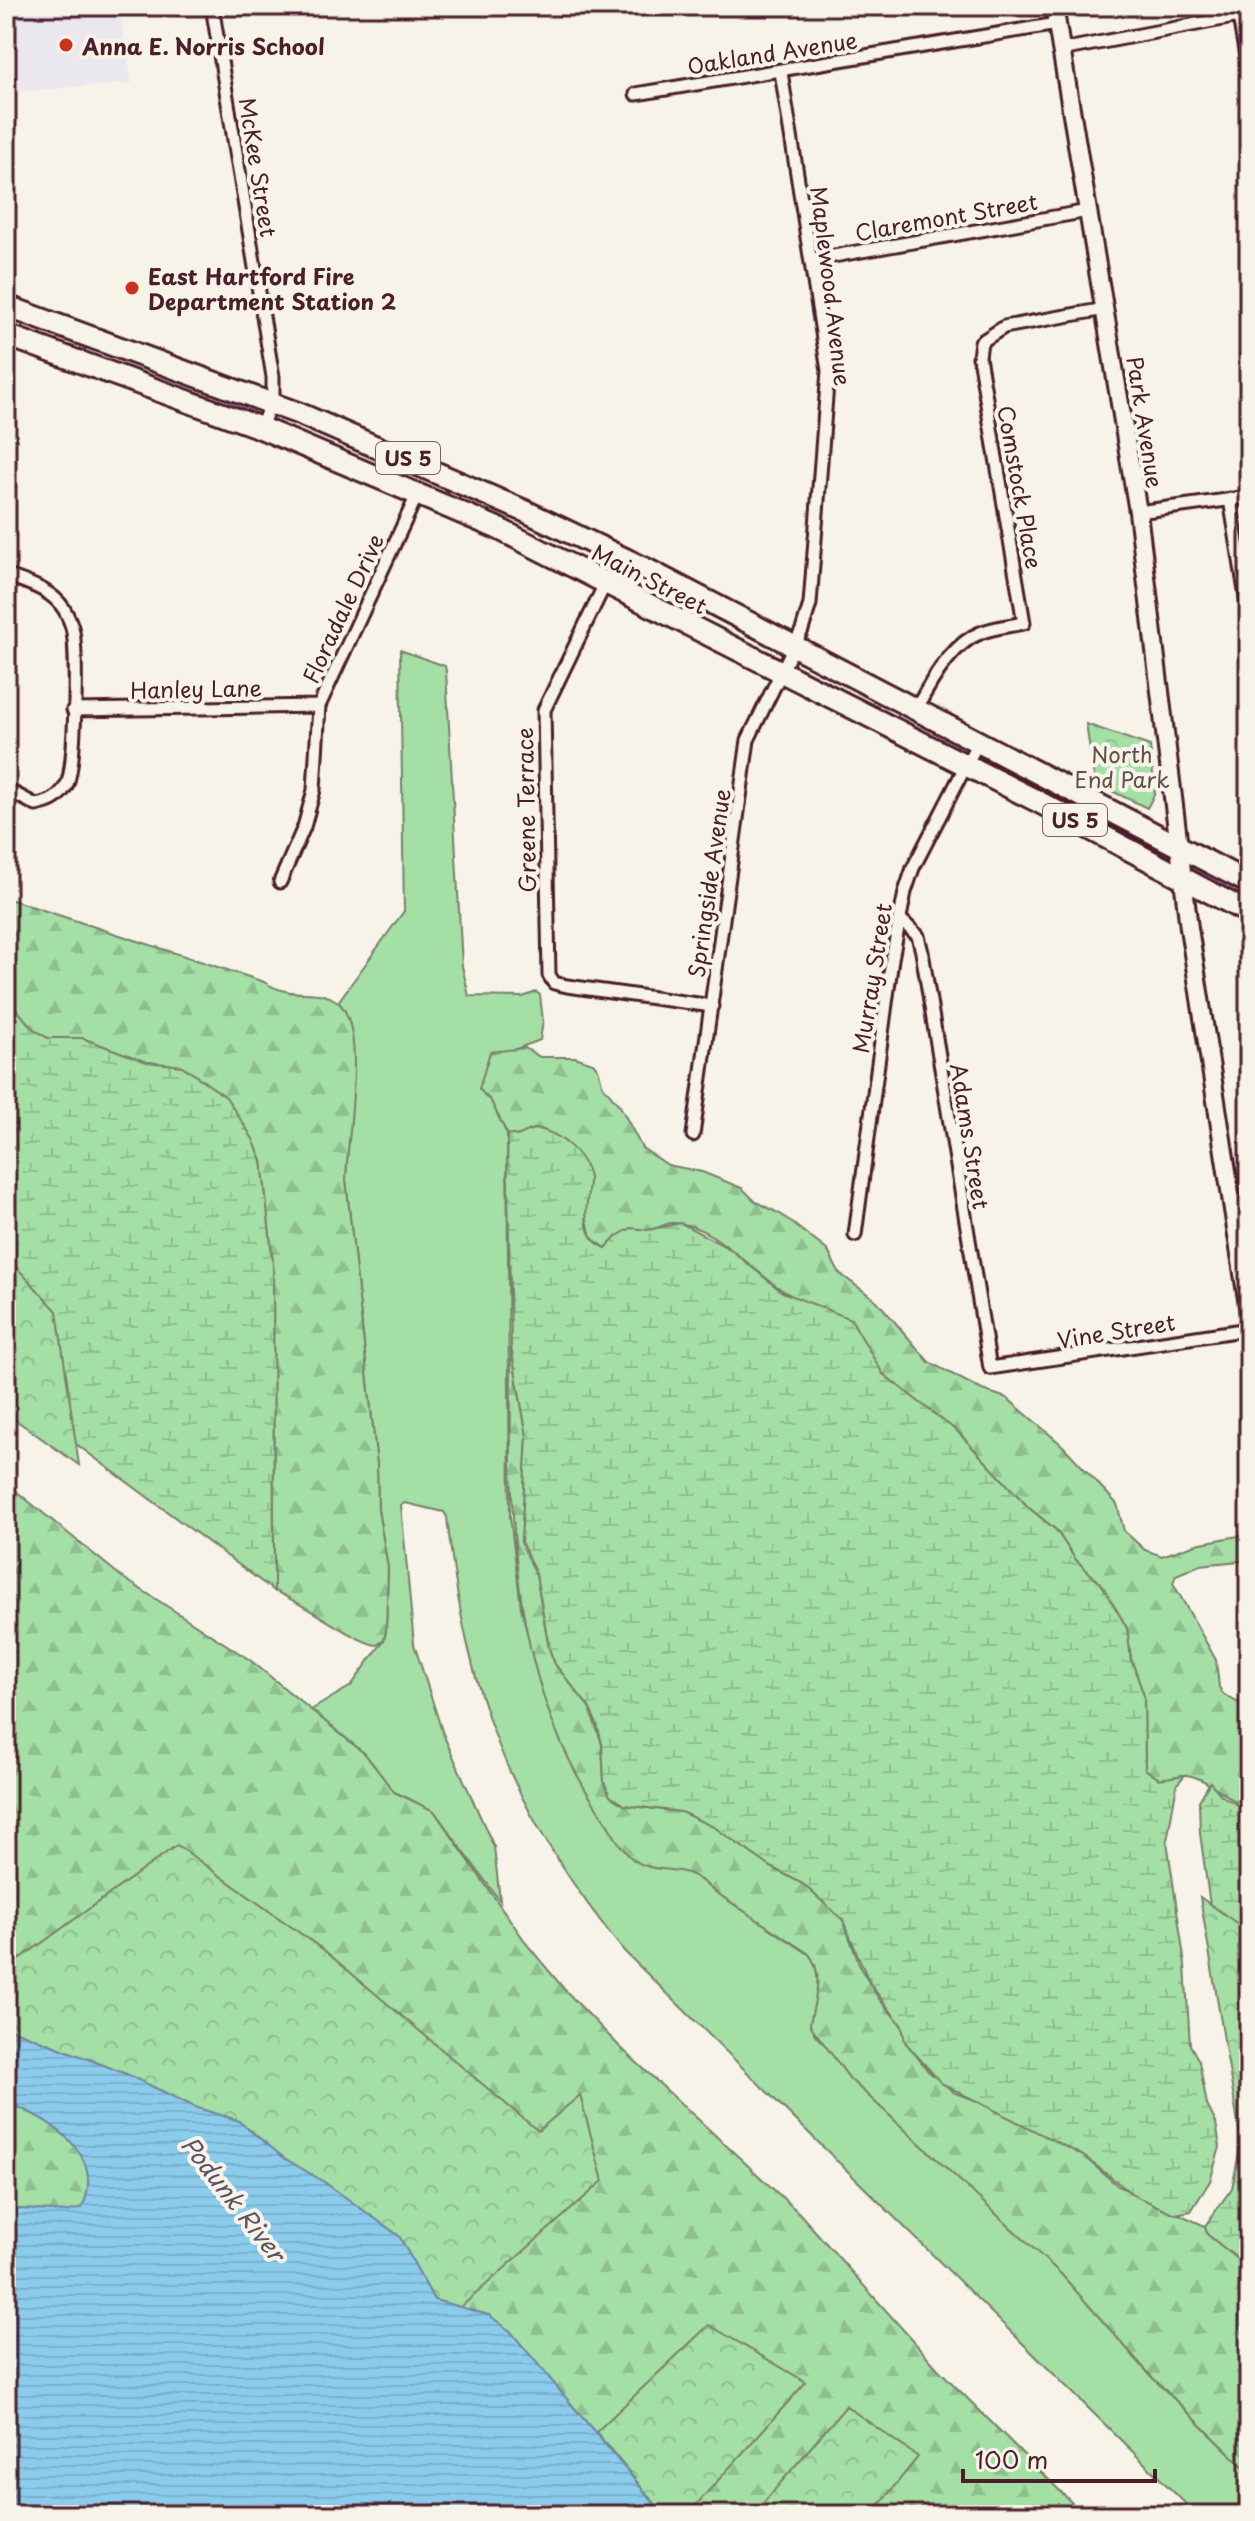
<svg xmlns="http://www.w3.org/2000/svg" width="1255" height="2521" font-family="'Playpen Sans',sans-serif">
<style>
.built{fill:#ebe7ee}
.green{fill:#a4dfa6;stroke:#777f68;stroke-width:2}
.forest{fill:url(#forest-firs);stroke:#777f68;stroke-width:2}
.wetland{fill:url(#wetland-marsh);stroke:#777f68;stroke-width:2}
.park{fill:url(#park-crowns);stroke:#777f68;stroke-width:2}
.water{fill:url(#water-rules);stroke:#71879f;stroke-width:2}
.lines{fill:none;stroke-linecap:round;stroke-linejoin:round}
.street-casing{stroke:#4a1f2b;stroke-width:17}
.secondary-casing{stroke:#4a1f2b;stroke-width:22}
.highway-casing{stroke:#4a1f2b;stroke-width:26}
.street{stroke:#f7f3e8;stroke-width:11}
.secondary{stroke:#f7f3e8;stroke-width:16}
.highway{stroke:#f7f3e8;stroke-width:20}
.poi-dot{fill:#c8321e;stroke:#f7f3e8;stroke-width:3}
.labels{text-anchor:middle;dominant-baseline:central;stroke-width:8;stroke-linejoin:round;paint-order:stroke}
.shield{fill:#f7f3e8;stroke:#7e5f64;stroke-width:2}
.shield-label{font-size:20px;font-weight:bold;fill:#4a1f2b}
.poi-label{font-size:22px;font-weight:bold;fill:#4a1f2b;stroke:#f7f3e8;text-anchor:start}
.street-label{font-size:22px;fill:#4a1f2b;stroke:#f7f3e8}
.park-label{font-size:22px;fill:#604f4a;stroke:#f7f3e8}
.water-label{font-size:24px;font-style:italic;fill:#5e5365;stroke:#f7f3e8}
</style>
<defs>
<pattern id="forest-firs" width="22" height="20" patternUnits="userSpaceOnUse" patternTransform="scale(2)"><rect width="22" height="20" fill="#a4dfa6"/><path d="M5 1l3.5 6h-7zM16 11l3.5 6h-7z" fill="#8fbf8f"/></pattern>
<pattern id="wetland-marsh" width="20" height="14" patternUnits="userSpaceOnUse" patternTransform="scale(2)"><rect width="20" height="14" fill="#a4dfa6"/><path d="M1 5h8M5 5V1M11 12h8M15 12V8" fill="none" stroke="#8fbf8f"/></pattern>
<pattern id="park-crowns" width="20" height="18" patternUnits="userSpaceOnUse" patternTransform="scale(2)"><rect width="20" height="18" fill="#a4dfa6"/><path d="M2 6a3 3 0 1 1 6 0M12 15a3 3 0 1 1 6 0" fill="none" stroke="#8fbf8f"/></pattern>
<pattern id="water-rules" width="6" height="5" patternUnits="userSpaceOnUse" patternTransform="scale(2)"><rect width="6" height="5" fill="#8bccec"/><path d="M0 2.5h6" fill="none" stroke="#79afcb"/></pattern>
</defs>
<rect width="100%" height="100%" fill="#f7f3e8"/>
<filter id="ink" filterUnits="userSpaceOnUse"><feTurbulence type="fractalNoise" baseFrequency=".0125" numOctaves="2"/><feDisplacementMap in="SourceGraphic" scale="16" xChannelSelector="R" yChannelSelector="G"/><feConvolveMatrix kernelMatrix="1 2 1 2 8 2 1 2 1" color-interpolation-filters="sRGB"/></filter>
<g filter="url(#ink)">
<path class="built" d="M6 6H119L132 83 6 92Z"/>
<path class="green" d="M400 650 445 666 446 671 462 966 469 996 523 997 536 992 540 995 543 1021 540 1040 508 1052 484 1096 491 1101 507 1134 510 1516 521 1607 536 1669 649 1866 691 1872 711 1889 809 1954C825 1975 815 2009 814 2033L1062 2274 1151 2376 1249 2472V2515H1197L624 1951C510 1811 466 1695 447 1517L444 1512 405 1503 401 1505 414 1644 443 1734 494 1847 500 1901 434 1811 394 1792 365 1754 311 1710 351 1686 384 1640 386 1631 388 1568 378 1510 377 1465 346 1180C346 1142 367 1025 338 1002L404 911Z"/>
<path class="forest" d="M6 898 264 982C291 1000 316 987 335 1000 370 1022 346 1141 346 1180L377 1465 378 1510 388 1568 386 1631 384 1640 377 1645C357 1644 301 1601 274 1591L273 1264 262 1161 196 1076 182 1066 147 1062 82 1038H48L33 1029 6 997Z
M525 1048 540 1057H575L593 1063 598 1069 603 1086 620 1106 642 1148 668 1165 702 1172 742 1188 755 1201 782 1215 828 1251 839 1273 877 1301 929 1362 982 1390 1007 1398 1062 1445 1117 1504 1124 1531 1145 1550 1162 1556 1196 1544 1249 1534V1560L1200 1565 1176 1575 1173 1583 1216 1660 1219 1687 1223 1694 1249 1709V1812C1235 1801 1201 1774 1184 1775 1175 1776 1167 1779 1159 1779L1145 1769 1144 1696 1131 1659 1127 1628 1102 1585 1076 1560 1056 1530 1029 1508 958 1432 911 1398 797 1298C760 1283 715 1220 671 1223 663 1224 656 1230 648 1230 621 1232 626 1231 606 1248L591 1238 584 1205 589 1178 576 1153 558 1137 541 1129 516 1136 507 1134 491 1101 479 1089 490 1052Z
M511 1347 527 1436 521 1542 536 1574 549 1648 555 1664 589 1707 602 1744 604 1781 624 1805 681 1812 714 1827 771 1867 803 1884 843 1920 861 1969 879 1999 902 2026 906 2042 928 2071 955 2093 988 2104 1082 2155 1118 2186 1205 2226 1208 2235 1249 2268V2472L1151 2376 1061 2274 850 2079 810 2025C813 2002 826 1976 809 1954L711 1889C682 1859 660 1878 634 1860 620 1850 609 1825 599 1811 505 1674 510 1505 511 1347Z
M6 1483 122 1577 250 1660 365 1754 394 1792 434 1811 529 1947 564 1989 619 2046 799 2213 939 2370 1084 2515H664L510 2331 461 2307 36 2038 6 2027Z
M6 2102C51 2119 106 2152 83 2208L66 2212 6 2208Z"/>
<path class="wetland" d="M6 997 33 1029 48 1038H82L147 1062 182 1066 226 1097 253 1139 262 1161 273 1264 274 1591 6 1392Z
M533 1129C556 1128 589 1157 589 1181 588 1205 577 1237 606 1248L617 1236 631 1228 648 1230 681 1223 730 1249 782 1292 851 1319 883 1374 958 1432 1029 1508 1056 1530 1076 1560 1102 1585 1127 1628 1131 1659 1144 1696 1145 1769 1159 1779 1185 1775 1177 1784 1167 1841 1185 1965 1190 2045 1199 2061 1207 2105 1216 2123 1220 2147 1210 2181 1191 2211 1175 2214 1135 2196 1082 2155 941 2083 905 2042 902 2026 870 1984 843 1920 803 1884 771 1867 714 1827 681 1812 624 1805 610 1796 604 1781 602 1744 597 1724 589 1707 555 1664 549 1648 536 1574 521 1542 527 1436 511 1347 507 1134 517 1136Z
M1210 1782 1221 1795 1249 1812V2268L1208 2235 1205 2226 1232 2188 1242 2138 1200 1833 1199 1801Z"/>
<path class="park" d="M1086 724 1150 746 1155 793 1147 808 1095 783Z
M6 1256 57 1311 79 1465 6 1413Z
M177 1845 325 1951 538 2131 580 2095 603 2181 461 2307 434 2300 399 2236 324 2182 284 2158 237 2120 197 2108 126 2074 6 2027V1969Z
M1200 1897 1249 1932V2162L1244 2159Z
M709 2325 806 2382 687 2515H664L596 2432Z
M846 2406 918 2457 871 2515H753Z"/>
<path class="water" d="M6 2027 126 2074 197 2108 237 2120 284 2158 324 2182 399 2236 434 2300 489 2315 510 2331 664 2515H6V2208L66 2212 82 2208C107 2153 50 2119 6 2102Z"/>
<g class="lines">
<defs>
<path id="street" d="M212 6 273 377V395L261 428
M1061 50 1239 16 1249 75
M636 94 1057 24
M811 260 1088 211
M1230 499 1249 616
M1138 512 1249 497
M619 555 544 710 549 975 554 983 567 986 712 1006
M6 575C27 583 51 589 64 609 67 614 72 625 73 632 77 654 76 770 66 786 58 799 50 802 36 805L6 789
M73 710 319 706
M916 710C929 684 952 644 980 633 994 627 1010 626 1024 623L979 357 981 342 1004 327 1105 309
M280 882 304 827 314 790 319 706 418 493
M899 918 918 936 922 952 990 1368 1249 1329
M693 1135 748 740 802 630 810 604 828 371 781 72
M855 1235 892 959 905 892 913 868 978 742"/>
<path id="secondary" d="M1054 6 1138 512 1189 928 1249 1312"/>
<path id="highway" d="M6 306 300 414 527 512 648 570 1249 883
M6 335 261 428 497 528 1037 801 1249 913"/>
</defs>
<use href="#street" class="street-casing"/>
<use href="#secondary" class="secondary-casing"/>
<use href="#highway" class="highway-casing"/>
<use href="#street" class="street"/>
<use href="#secondary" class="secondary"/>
<use href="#highway" class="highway"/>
</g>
</g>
<g class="poi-dot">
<circle cx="66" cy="45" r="8"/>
<circle cx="132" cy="288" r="8"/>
</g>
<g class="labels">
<g class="shield">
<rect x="376" y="442" width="64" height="32" rx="6"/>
<rect x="1043" y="804" width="64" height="32" rx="6"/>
</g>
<g class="shield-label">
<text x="408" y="458">US 5</text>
<text x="1075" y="820">US 5</text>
</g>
<g class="poi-label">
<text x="82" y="45">Anna E. Norris School</text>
<text x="148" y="275">East Hartford Fire<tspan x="148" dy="25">Department Station 2</tspan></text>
</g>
<g class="street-label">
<text transform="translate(772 52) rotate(-9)">Oakland Avenue</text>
<text transform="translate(259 167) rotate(81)">McKee Street</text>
<text transform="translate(946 216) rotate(-10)">Claremont Street</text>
<text transform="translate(832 286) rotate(83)">Maplewood Avenue</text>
<text transform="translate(1146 422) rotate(81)">Park Avenue</text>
<text transform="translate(1021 487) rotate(80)">Comstock Place</text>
<text transform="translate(650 578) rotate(27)">Main Street</text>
<text transform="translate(342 608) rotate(-65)">Floradale Drive</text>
<text transform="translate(196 688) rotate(-1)">Hanley Lane</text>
<text transform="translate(525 810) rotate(-91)">Greene Terrace</text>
<text transform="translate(708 883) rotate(-82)">Springside Avenue</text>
<text transform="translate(871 978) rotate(-81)">Murray Street</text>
<text transform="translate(971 1136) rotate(81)">Adams Street</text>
<text transform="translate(1116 1330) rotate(-9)">Vine Street</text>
</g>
<g class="park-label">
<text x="1122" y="753">North<tspan x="1122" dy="25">End Park</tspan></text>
</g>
<g class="water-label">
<text transform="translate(234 2198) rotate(52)">Podunk River</text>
</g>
</g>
<rect width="1255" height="2521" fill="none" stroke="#f7f3e8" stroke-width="32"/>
<rect x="16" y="16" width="1223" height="2489" fill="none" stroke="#4a1f2b" stroke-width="3" filter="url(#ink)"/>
<path d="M963 2469v12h192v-12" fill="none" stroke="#4a1f2b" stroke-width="4"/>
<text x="975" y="2469" font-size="24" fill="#4a1f2b" stroke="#f7f3e8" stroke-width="6" paint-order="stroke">100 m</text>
</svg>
